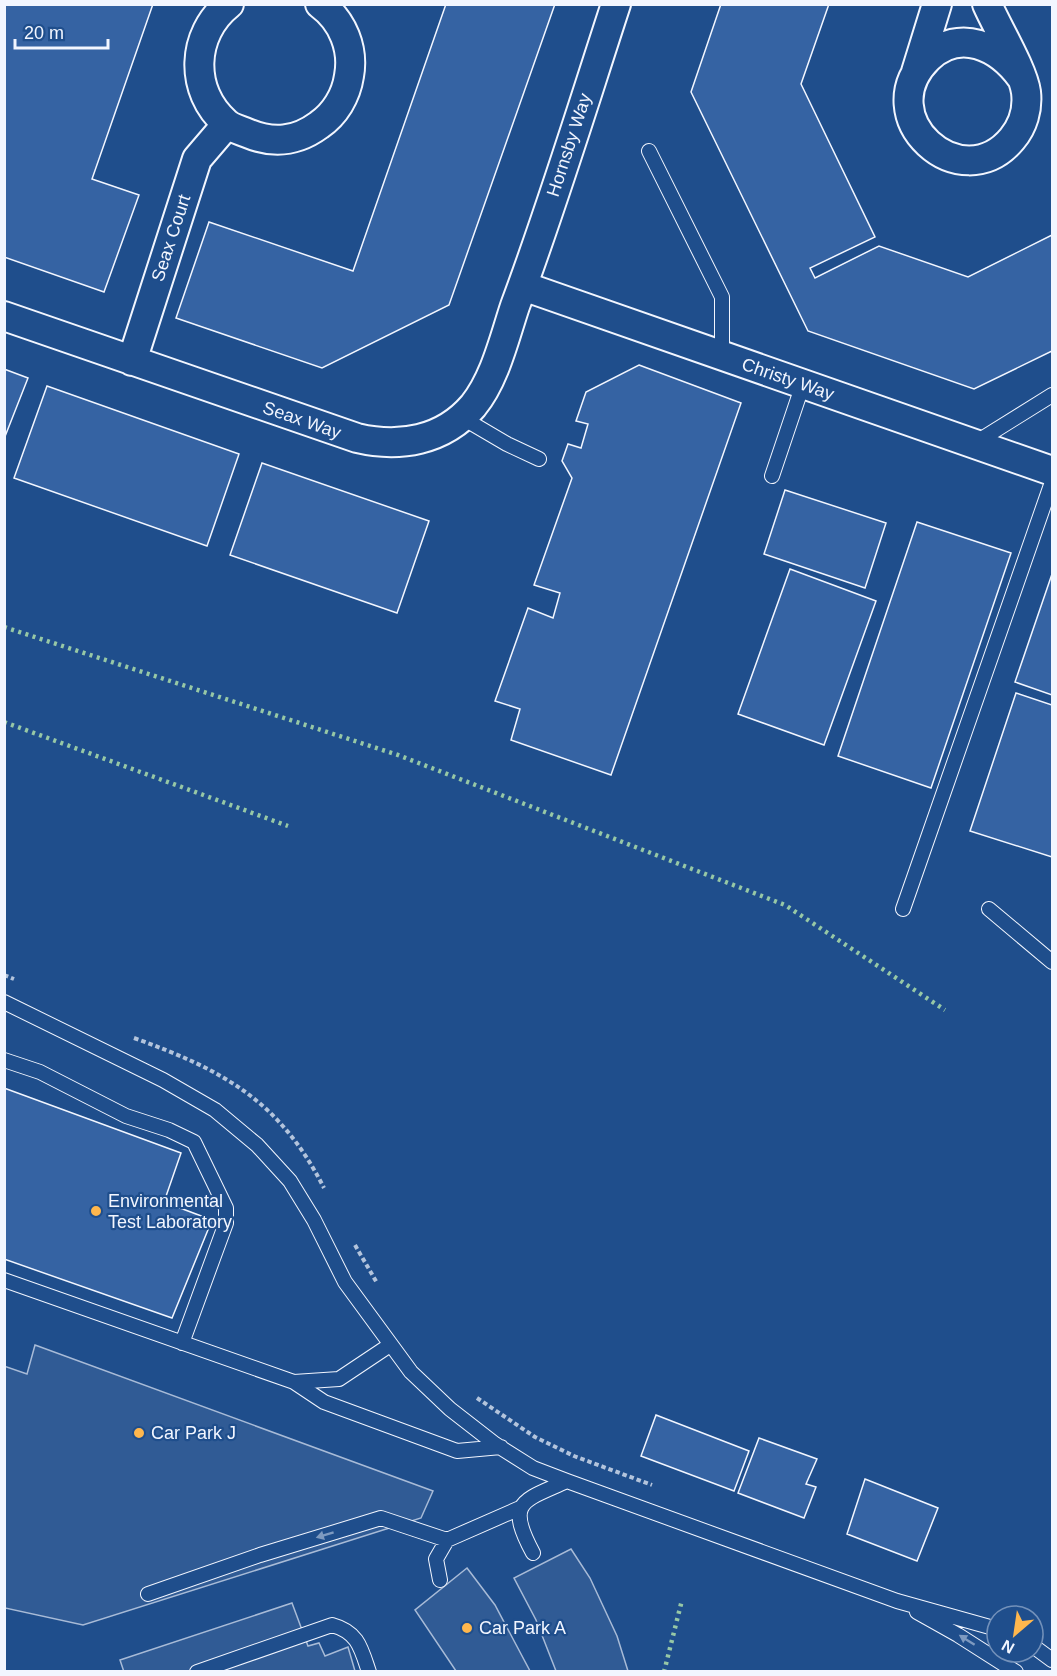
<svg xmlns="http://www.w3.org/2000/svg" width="1057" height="1676" font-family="Arial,sans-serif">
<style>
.parking{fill:#305b95;stroke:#a8bbd7;stroke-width:1.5}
.building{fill:#3563a3;stroke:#f2f6ff;stroke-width:1.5}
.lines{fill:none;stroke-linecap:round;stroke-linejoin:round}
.service-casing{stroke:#f2f6ff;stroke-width:16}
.minor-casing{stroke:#f2f6ff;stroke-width:32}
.path{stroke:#b3c4dc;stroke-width:4;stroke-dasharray:4.5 3;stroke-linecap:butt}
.service{stroke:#1f4e8c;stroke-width:14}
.minor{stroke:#1f4e8c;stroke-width:28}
.hedge{stroke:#97c8a6;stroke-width:4.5;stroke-dasharray:3 4.5;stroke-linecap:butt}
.oneway{fill:#7e9ac0}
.poi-dot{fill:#ffb74d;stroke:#1f4e8c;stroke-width:2}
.labels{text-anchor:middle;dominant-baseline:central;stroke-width:4.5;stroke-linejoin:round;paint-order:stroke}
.street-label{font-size:18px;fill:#f2f6ff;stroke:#1f4e8c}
.poi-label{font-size:18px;fill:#f2f6ff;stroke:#1f4e8c;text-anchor:start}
</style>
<rect width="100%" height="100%" fill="#1f4e8c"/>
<path class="parking" d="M35 1345 433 1491 421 1518 83 1625 5 1608 4 1366 27 1374Z
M571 1549 590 1578 617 1636 628 1671H556L536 1620 514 1578Z
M467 1568 495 1605 530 1671H456L415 1610Z
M292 1603 308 1646 319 1643 325 1656 348 1647 355 1671 124 1672 120 1660Z"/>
<path class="building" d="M4 4H153L92 179 139 195 104 292 4 257Z
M446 4H555L449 305 322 368 176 318 209 222 353 271Z
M721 4H829L801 84 875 237 810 268 815 278 879 246 968 277 1052 235V351L974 389 808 331 691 92Z
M639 365 741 403 611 775 511 740 520 709 495 701 528 608 553 618 560 593 534 585 572 478 562 461 568 444 581 448 588 424 576 421 586 392Z
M4 369 28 378 4 439Z
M47 386 239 454 207 546 14 478Z
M262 463 429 521 397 613 230 555Z
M785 490 886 523 865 588 764 554Z
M917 522 1011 553 931 788 838 756Z
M790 569 876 601 824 745 738 714Z
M1052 574V695L1015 682Z
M1016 693 1052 705V857L970 831Z
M4 1088 181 1153 164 1202 212 1220 172 1318 4 1259Z
M656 1415 749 1451 734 1491 641 1456Z
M759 1438 817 1459 806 1484 816 1487 804 1518 738 1493Z
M865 1479 938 1508 917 1561 847 1534Z"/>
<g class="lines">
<defs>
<path id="service" d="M649 151 722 297V356
M461 417 507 444 539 459
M975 443 1052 395
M772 476 803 384
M903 909 1052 482
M989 909 1052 962
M4 1002 163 1080 215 1110 257 1145 290 1181 314 1220 345 1282 411 1372 450 1409 495 1444 533 1468 567 1481 897 1601 997 1629
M4 1060 40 1072 126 1116 169 1130 194 1142 226 1208V1223L182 1343
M4 1280 294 1382 339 1379 390 1345
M294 1382 324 1402 457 1451 501 1447
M533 1553C505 1501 523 1501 567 1481
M440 1580 436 1559 447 1540 520 1508
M148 1594 260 1555 381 1518 447 1540
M917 1612 958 1635 1016 1672
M1033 1646 1052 1660
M197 1672 332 1625C358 1632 361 1648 369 1672"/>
<path id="minor" d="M229 4C191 34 189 91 226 123 231 128 240 130 247 133 273 144 296 142 319 125 335 114 346 96 349 76 354 49 343 21 320 4
M987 4C997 27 1023 70 1026 92 1028 109 1023 126 1012 139 961 200 868 117 928 58 960 27 999 47 1021 77
M916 72 937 4
M523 286 1052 471
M4 316 357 438C399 448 443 441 473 406 495 379 504 339 515 306 552 207 583 105 616 4
M132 361 197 159 227 124"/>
</defs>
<use href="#service" class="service-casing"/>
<use href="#minor" class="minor-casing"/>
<path class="path" d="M4 975 14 979
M134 1038C223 1070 280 1101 324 1188
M355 1245 377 1283
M477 1398 535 1437 574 1456 652 1485"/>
<use href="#service" class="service"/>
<use href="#minor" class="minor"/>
<path class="hedge" d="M4 627 398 755 785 905 945 1010
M4 722 288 826
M664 1672 682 1600"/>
</g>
<defs><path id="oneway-solid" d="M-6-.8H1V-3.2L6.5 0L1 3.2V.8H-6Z" transform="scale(1.5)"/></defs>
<g class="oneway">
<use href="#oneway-solid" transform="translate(325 1535) rotate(163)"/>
<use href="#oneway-solid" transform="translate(967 1640) rotate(-148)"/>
</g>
<g class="poi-dot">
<circle cx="96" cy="1211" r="6"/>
<circle cx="139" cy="1433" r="6"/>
<circle cx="467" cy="1628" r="6"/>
</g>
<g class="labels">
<g class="street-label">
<text transform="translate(569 145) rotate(-72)">Hornsby Way</text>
<text transform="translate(171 238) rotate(-72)">Seax Court</text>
<text transform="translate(788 379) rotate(19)">Christy Way</text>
<text transform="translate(302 420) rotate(19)">Seax Way</text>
</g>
<g class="poi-label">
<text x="108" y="1201">Environmental<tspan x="108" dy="21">Test Laboratory</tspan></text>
<text x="151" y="1433">Car Park J</text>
<text x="479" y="1628">Car Park A</text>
</g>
</g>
<rect width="1057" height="1676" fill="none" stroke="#f2f6ff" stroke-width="12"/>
<g transform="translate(1015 1634) rotate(209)"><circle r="28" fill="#1f4e8c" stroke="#7391ba" stroke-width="1.5"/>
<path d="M0-4.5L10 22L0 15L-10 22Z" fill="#ffb74d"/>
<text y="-9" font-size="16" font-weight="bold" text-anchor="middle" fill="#f2f6ff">N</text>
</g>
<path d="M15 39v9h93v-9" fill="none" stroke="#f2f6ff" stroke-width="3"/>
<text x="24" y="39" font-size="18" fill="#f2f6ff" stroke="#1f4e8c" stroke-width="4.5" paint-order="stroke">20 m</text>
</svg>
